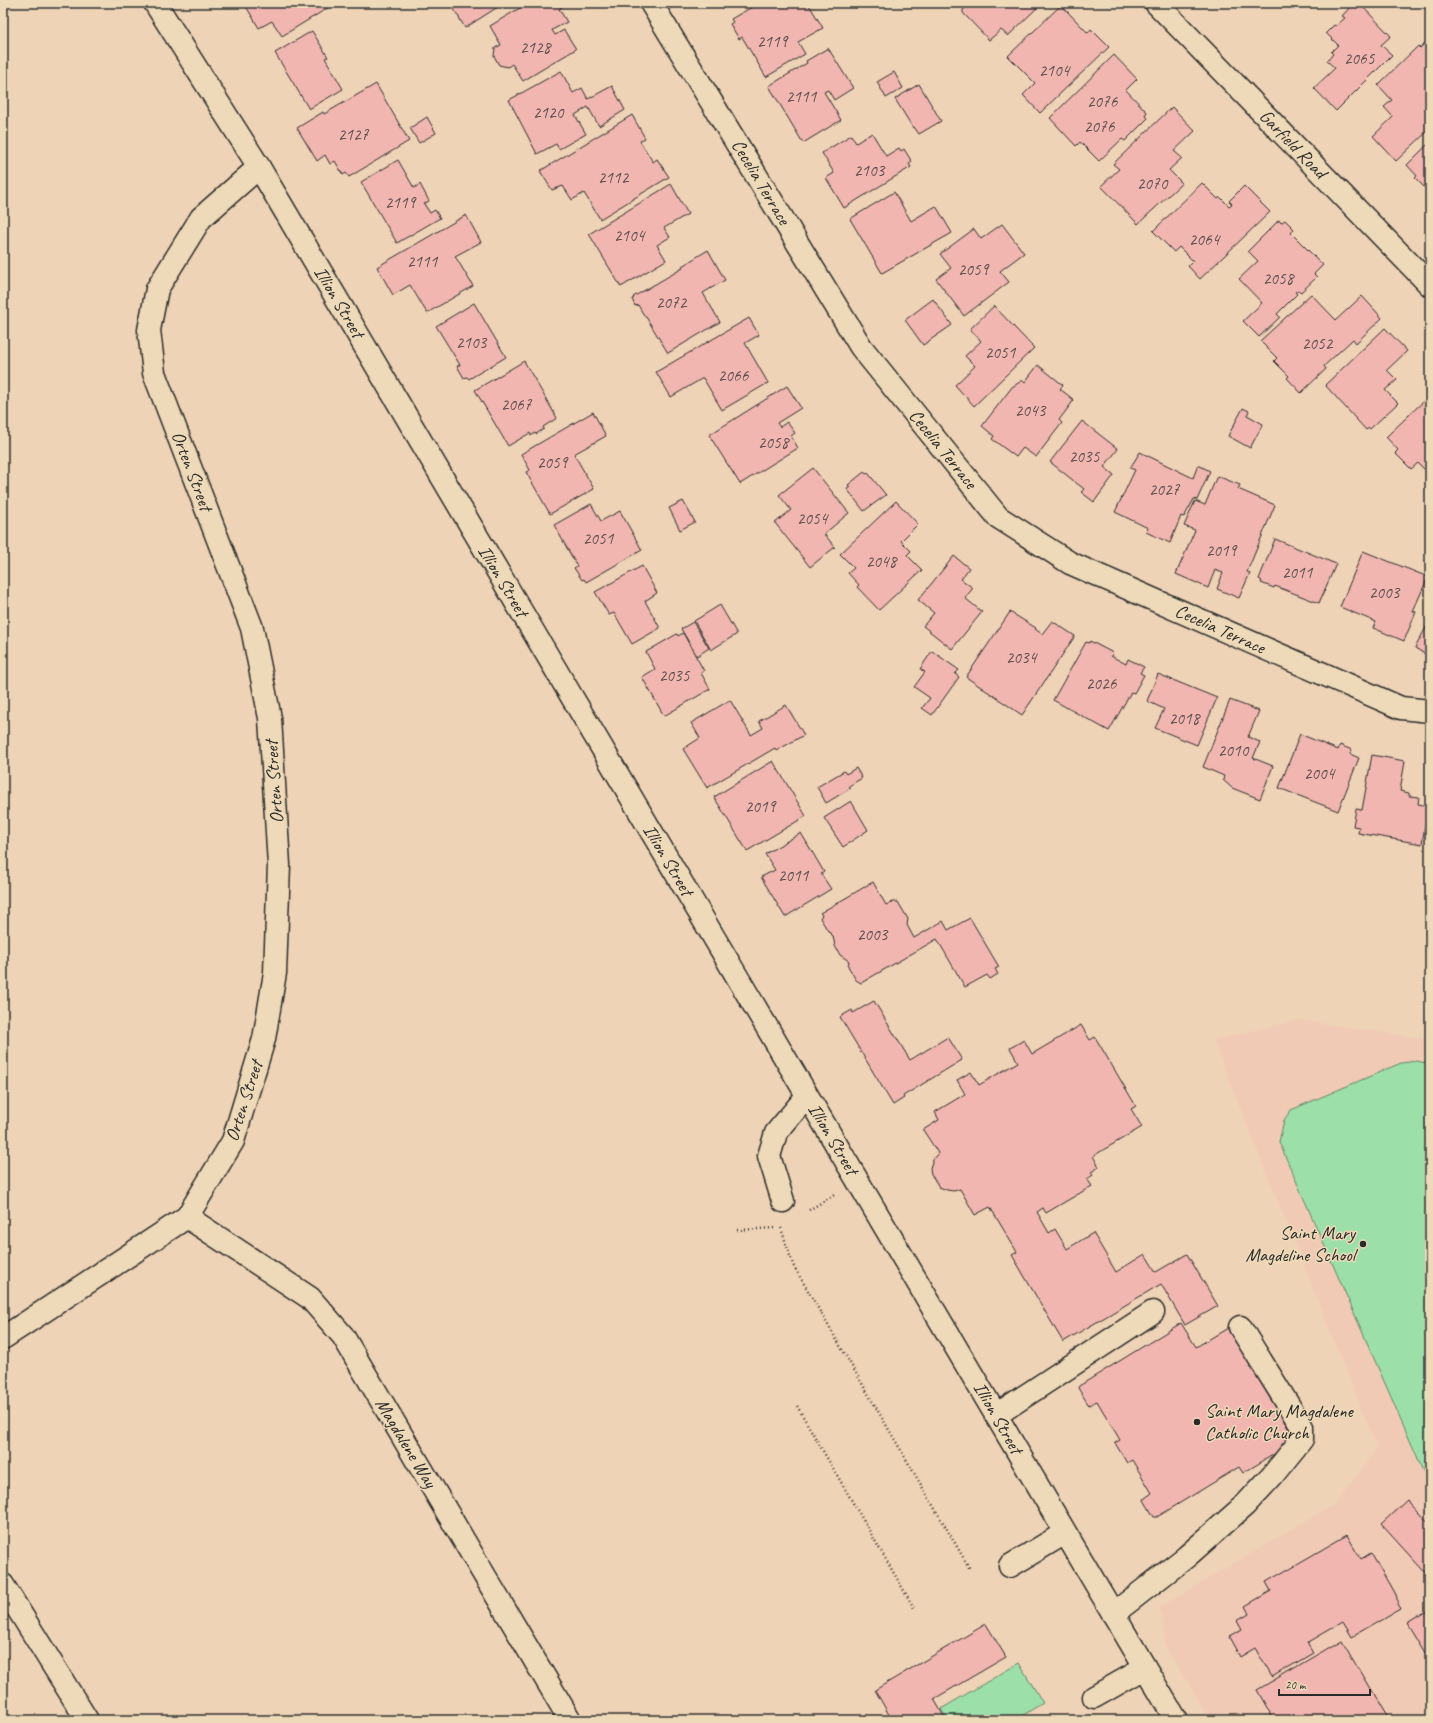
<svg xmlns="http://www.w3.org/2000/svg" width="1433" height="1723" font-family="Caveat,sans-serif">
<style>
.built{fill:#f0cab5}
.green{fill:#9cdfa9;stroke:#64856a}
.building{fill:#f2b6b1;stroke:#2b2b2b}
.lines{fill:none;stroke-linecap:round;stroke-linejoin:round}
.minor-casing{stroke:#2b2b2b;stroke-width:25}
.path{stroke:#2b2b2b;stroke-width:2.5;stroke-dasharray:1 3;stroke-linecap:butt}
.minor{stroke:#eedab8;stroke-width:22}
.poi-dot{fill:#2b2b2b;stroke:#eedab8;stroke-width:1.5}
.labels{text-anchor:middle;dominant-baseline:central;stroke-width:3;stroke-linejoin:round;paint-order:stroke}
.number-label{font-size:17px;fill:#5d4e4c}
.street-label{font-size:19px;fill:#2b2b2b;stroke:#eedab8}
.poi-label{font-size:19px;fill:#2b2b2b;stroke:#eedab8;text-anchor:end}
</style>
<rect width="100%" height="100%" fill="#efd3b7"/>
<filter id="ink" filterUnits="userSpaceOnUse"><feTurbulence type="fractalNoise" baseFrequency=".025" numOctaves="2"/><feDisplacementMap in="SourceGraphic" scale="8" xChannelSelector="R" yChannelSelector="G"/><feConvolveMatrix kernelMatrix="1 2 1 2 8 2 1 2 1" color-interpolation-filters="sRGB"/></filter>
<g filter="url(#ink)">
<path class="built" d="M1298 1020 1430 1040V1720H1211L1166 1649 1160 1607 1336 1503 1377 1448 1213 1040Z"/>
<path class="green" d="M1417 1061 1430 1064V1486L1279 1142 1284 1120 1291 1110 1401 1063Z
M1019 1663 1043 1703 1015 1720H948L941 1709Z"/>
<path class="building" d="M244 3H336L282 36 272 21 259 28Z
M449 3H504L465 28 451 4Z
M528 3H559L562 7 559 9 567 22 552 30 555 35 564 30 576 49 523 81 512 64 508 67 499 65 494 56 495 48 501 45 490 26Z
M759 3H808L823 28 798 42 805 54 766 77 742 37 739 39 730 24 733 22 731 19Z
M968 3H1042L1008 36 1001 30 989 40 963 13V10L969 4Z
M1354 3H1359L1391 36 1381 45 1392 55 1336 111 1314 88 1335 68 1327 61 1333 54 1331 52 1338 45 1326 33 1334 25 1336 26 1345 18 1342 16Z
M1061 5 1088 33 1091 29 1109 47 1040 113 1023 95 1035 83 1008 56Z
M312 31 328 57 325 58 343 89 309 109 275 53Z
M1430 39V129L1396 161 1373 136 1393 117 1384 107 1392 100 1378 85 1418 46 1420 48Z
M828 48 853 88 834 100 828 90 824 92 841 120 803 143 769 86 807 63 806 61Z
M1114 55 1137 79 1126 90 1147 112 1145 115 1148 118 1125 141 1122 139 1099 161 1080 142 1076 146 1050 118Z
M561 71 573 93 582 88 588 99 612 86 625 110 599 126 588 107 575 115 586 134 559 149 556 144 537 154 509 100Z
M894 72 903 88 886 98 877 82Z
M376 84 409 141 349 177 346 173 343 175 335 161 330 164 325 155 317 161 297 128 323 112 324 114Z
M919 84 941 121 919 134 914 127 913 128 895 99Z
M1172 107 1195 131 1174 151 1182 158 1169 170 1182 183 1138 224 1101 186 1119 169 1113 164Z
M632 115 645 138 640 141 653 162 657 159 669 177 600 219 584 193 572 200 563 186 552 190 540 171Z
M427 117 436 133 419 143 410 128Z
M872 133 886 156 899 148 901 151 904 149 912 162 909 164 911 167 844 208 826 178 834 173 822 153 851 135 856 143Z
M1430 142V193L1415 178 1417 176 1407 165Z
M398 160 414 188 420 184 429 201 424 204 430 213 435 210 440 218 397 243 361 182Z
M1202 183 1218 199 1220 197 1229 206 1232 204 1229 201 1244 186 1270 212 1200 279 1188 266 1193 261 1179 247 1174 252 1153 231Z
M671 184 688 214 664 228 670 237 657 245 666 260 621 287 589 234Z
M894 192 911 221 936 206 952 233 882 273 850 219Z
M466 215 481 242 455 256 473 286 427 313 410 285 393 295 377 267Z
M1279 220 1281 223 1285 220 1294 229 1291 233 1323 265 1314 274 1317 277 1301 292 1298 290 1295 292 1297 294 1277 314 1280 317 1259 337 1243 321 1262 303 1239 279 1258 261 1248 251Z
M1002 224 1024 253 1000 271 1009 282 964 316 936 279 951 268 940 254 974 229 981 239Z
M708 250 725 280 703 293 720 322 668 353 646 317H645L638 305 635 306 632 299 634 298 633 297 683 268 682 266Z
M1311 294 1336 320 1362 296 1382 318 1356 343 1353 339 1324 366 1326 369 1301 393 1287 378 1289 376 1274 361 1277 358 1260 341Z
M933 299 952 325 923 345 905 320Z
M474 303 506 357 469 379 467 377 464 378 457 366 460 365 436 326Z
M994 306 1034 348 974 406 955 385 975 366 965 356 981 341 970 329Z
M749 318 759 335 745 343 768 383 722 410 703 378 671 397 656 372Z
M1385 328 1407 351 1387 370 1397 380 1385 390 1398 403 1370 429 1369 428 1366 430 1325 385Z
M524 361 557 418 543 427 544 429 536 434 535 433 531 436 530 433 508 446 475 390Z
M1038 365 1063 385 1060 389 1074 400 1059 420 1062 423 1036 457 1023 448 1016 457 992 439 994 436 982 426 1012 387 1023 380 1025 382Z
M787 386 801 408 777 423 780 427 787 422 795 433 791 436 798 448 740 484 709 435Z
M1430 391V472L1429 474 1418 463 1411 469 1395 453 1398 450 1386 437 1427 398 1425 396Z
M1243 408 1249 411 1247 415 1263 424 1250 448 1228 436Z
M593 412 606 436 574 454 594 489 550 514 526 472 530 470 521 454Z
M1082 421 1118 449 1104 467 1114 475 1094 502 1081 492 1084 489 1050 462Z
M1140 452 1193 478 1198 465 1210 471 1197 500 1194 499 1184 517 1181 516 1170 543 1146 532 1148 528 1115 512 1135 470 1130 468Z
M813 468 849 513 824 534 835 547 810 567 775 523 791 510 779 495Z
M864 472 866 474 868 473 886 495 864 511 847 489 850 487 848 485Z
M1217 476 1240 485 1238 489 1275 505 1247 572 1250 573 1239 598 1217 589 1223 573 1215 570 1208 588 1176 574 1195 530 1184 526 1195 501 1205 505Z
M683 501 695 522 680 530 669 508Z
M896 501 918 524 901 541 911 551 907 555 922 570 879 610 857 587 859 585 848 573 854 568 840 554Z
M591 504 601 521 620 511 642 550 586 582 584 579 582 580 574 568 577 566 554 525Z
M1275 539 1336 564 1319 603 1275 586 1274 588 1261 583 1262 581 1259 579Z
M1363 551 1428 577 1413 611 1416 612 1404 641 1373 628 1376 622 1340 607Z
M954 556 969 568 961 579 973 588 965 598 982 612 952 649 923 626 934 613 918 600Z
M642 566 657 593 645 601 660 628 632 644 614 613 609 615 595 592Z
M720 605 737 634 711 650 694 621Z
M1010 612 1036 628 1035 629 1042 634 1052 621 1075 636 1022 715 966 677Z
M1430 620V657L1415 648Z
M693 622 709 648 697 656 681 629Z
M683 633 704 671 701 673 710 689 664 716 642 677 655 669 646 652 677 634 678 636Z
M1090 641 1113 653 1111 656 1126 664 1128 659 1144 667 1140 673 1144 675 1134 693 1131 692 1109 731 1053 700 1086 642 1089 643Z
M932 651 959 670 955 674 959 677 932 715 922 708 930 698 914 687 925 672 920 669Z
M1158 674 1217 698 1197 745 1155 728 1164 709 1147 701Z
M730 700 751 735 763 728 759 721 786 705 804 735 776 751 775 748 707 788 683 749 700 738 691 723Z
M1230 700 1259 711 1248 737 1260 742 1253 758 1273 766 1260 799 1232 788 1223 780 1224 776 1203 767Z
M1300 734 1338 750 1340 745 1352 750 1350 754 1359 758 1338 811 1279 788Z
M1372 755 1405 761 1400 791 1409 793V796L1419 797 1418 804 1428 806 1422 844 1358 833 1359 827 1353 826 1356 809 1362 810Z
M773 761 806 816 747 851 714 797Z
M856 768 862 778 849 786 851 788 826 803 817 787 844 771 846 774Z
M851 801 868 830 843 847 824 818Z
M801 833 824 872 821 874 831 889 785 917 761 877 775 870 765 854Z
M873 882 886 905 892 902H898L908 919 907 925 914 938 943 921 948 930 970 918 999 967 995 969 998 974 990 979 987 975 965 987 937 939 861 983 856 980 848 966 849 961 840 955 835 946 833 936 828 931 820 918 822 915 820 913Z
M874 1001 910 1060 948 1037 962 1060 903 1096 904 1098 893 1105 840 1017 852 1010 853 1013Z
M1081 1025 1090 1040 1095 1037 1136 1106 1131 1109 1142 1127 1093 1156 1099 1167 1091 1172 1093 1175 1087 1179 1092 1186 1046 1213 1043 1208 1037 1212 1049 1233 1055 1229 1067 1249 1093 1233 1116 1272 1145 1254 1156 1272 1187 1254 1218 1306 1185 1325 1161 1284 1063 1342 1012 1255 1017 1252 990 1207 975 1215 960 1189 954 1191 947 1190 939 1187 931 1174 930 1168 933 1159 938 1153 923 1130 939 1120 935 1112 965 1094 957 1080 971 1072 979 1085 1018 1062 1010 1048 1024 1040 1032 1054Z
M1181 1323 1196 1347 1228 1328 1296 1441 1243 1473 1239 1467 1157 1517H1154L1144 1500 1145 1498 1152 1493 1132 1460 1127 1463 1115 1443 1120 1440 1097 1401 1089 1405 1088 1404 1078 1388 1079 1386Z
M1407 1500 1430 1525V1578L1381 1524Z
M1347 1535 1361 1559 1371 1553 1402 1608 1352 1637 1343 1622 1307 1643 1313 1653 1272 1677 1255 1648 1240 1657 1229 1637 1242 1630 1237 1621 1249 1614 1245 1606 1271 1591 1266 1582Z
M1430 1610V1662L1407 1624Z
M986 1624 1006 1657 934 1699 946 1720H892L875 1690Z
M1342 1640 1389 1720H1274L1257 1690Z"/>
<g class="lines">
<defs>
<path id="minor" d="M155 3 259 167 1176 1720
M651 3 861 347 998 517 1070 563 1401 708 1430 711
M1156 3 1430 285
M783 1201 769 1156 776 1133 807 1096
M187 1217 310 1298 343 1336 570 1720
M3 1338 187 1217 233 1141 264 1039 275 973 279 865 270 718 252 628 154 373 149 330 157 289 201 218 259 167
M996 1415 1153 1312
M1010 1566 1065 1533
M3 1585 87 1720
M1113 1614 1186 1557 1245 1505 1272 1476 1302 1439V1427L1240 1327
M1094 1697 1145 1668"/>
</defs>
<use href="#minor" class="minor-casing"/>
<path class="path" d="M809 1210 834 1195
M781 1228 793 1265 970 1569
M737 1230 776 1228
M797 1406 914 1608"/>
<use href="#minor" class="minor"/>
</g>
</g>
<g class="poi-dot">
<circle cx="1363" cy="1244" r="4"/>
<circle cx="1197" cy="1422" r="4"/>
</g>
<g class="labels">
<g class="number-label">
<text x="772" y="41">2119</text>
<text x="535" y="47">2128</text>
<text x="1359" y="58">2065</text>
<text x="1054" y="70">2104</text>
<text x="801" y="96">2111</text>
<text x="1102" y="101">2076</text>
<text x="548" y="112">2120</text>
<text x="1099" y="126">2076</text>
<text x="353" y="134">2127</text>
<text x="869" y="170">2103</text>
<text x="613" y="177">2112</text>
<text x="1152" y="183">2070</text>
<text x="400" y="202">2119</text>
<text x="629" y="235">2104</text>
<text x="1204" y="239">2064</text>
<text x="422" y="261">2111</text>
<text x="973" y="269">2059</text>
<text x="1278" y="278">2058</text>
<text x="671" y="302">2072</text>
<text x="471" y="342">2103</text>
<text x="1317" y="343">2052</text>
<text x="1000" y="352">2051</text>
<text x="733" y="375">2066</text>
<text x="516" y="404">2067</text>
<text x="1030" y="410">2043</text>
<text x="773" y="442">2058</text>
<text x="1084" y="456">2035</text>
<text x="552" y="462">2059</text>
<text x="1164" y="489">2027</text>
<text x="812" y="518">2054</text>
<text x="598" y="538">2051</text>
<text x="1221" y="550">2019</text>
<text x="881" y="561">2048</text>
<text x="1297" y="572">2011</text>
<text x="1384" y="592">2003</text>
<text x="1021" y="657">2034</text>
<text x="674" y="675">2035</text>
<text x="1101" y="683">2026</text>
<text x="1184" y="718">2018</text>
<text x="1233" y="750">2010</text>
<text x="1319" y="773">2004</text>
<text x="760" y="806">2019</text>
<text x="793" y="875">2011</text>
<text x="872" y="934">2003</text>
</g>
<g class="street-label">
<text transform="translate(1293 144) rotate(46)">Garfield Road</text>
<text transform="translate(761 182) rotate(59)">Cecelia Terrace</text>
<text transform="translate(339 302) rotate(59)">Illion Street</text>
<text transform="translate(943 449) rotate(51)">Cecelia Terrace</text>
<text transform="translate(192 471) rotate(69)">Orten Street</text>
<text transform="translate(503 581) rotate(59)">Illion Street</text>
<text transform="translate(1220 629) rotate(24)">Cecelia Terrace</text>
<text transform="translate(274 782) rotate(-94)">Orten Street</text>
<text transform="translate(668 860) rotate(59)">Illion Street</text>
<text transform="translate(244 1101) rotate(-72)">Orten Street</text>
<text transform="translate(833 1139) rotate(59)">Illion Street</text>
<text transform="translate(998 1418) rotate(60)">Illion Street</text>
<text transform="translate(406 1443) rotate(59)">Magdalene Way</text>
</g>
<g class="poi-label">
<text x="1355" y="1233">Saint Mary<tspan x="1355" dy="22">Magdeline School</tspan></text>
<text x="1205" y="1411" text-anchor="start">Saint Mary Magdalene<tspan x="1205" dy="22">Catholic Church</tspan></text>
</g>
</g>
<rect width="1433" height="1723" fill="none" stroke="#eedab8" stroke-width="16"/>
<rect x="8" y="8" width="1417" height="1707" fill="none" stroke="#2b2b2b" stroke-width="1.5" filter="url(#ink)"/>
<path d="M1279 1689v6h91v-6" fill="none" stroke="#2b2b2b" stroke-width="2"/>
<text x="1285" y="1689" font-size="12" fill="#2b2b2b" stroke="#eedab8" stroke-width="3" paint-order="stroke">20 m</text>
</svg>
